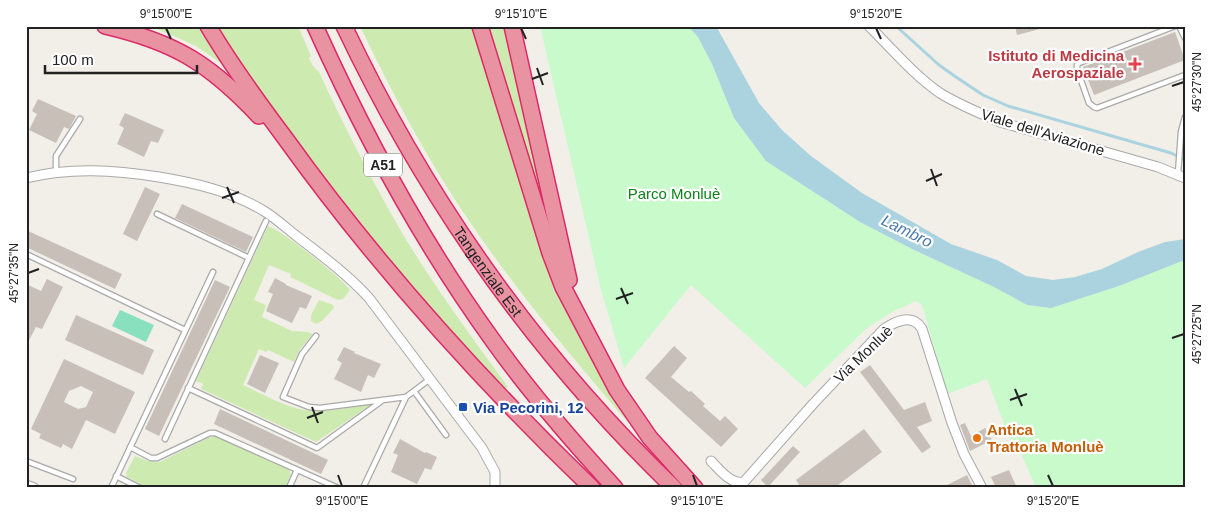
<svg xmlns="http://www.w3.org/2000/svg" width="1211" height="514" font-family="Arial,sans-serif">
<style>
.grass{fill:#cdebb0}
.park{fill:#c8facc}
.pitch{fill:#88e0be}
.water{fill:#aad3df}
.lines{fill:none;stroke-linecap:round;stroke-linejoin:round}
.stream{stroke:#aad3df;stroke-width:3}
.building{fill:#c7bfb8;fill-rule:evenodd}
.lane-casing{stroke:#a9a9a9;stroke-width:7}
.street-casing{stroke:#a9a9a9;stroke-width:11}
.highway-casing{stroke:#dc2a67;stroke-width:18}
.lane{stroke:#fff;stroke-width:4.5}
.street{stroke:#fff;stroke-width:9}
.highway{stroke:#e892a2;stroke-width:15}
.ticks{fill:none;stroke:#222;stroke-width:2}
.health-dot{fill:#e0444e;stroke:#fff;stroke-width:2}
.transit-dot{fill:#1a4fb4;stroke:#fff;stroke-width:2}
.food-dot{fill:#e8710a;stroke:#fff;stroke-width:2}
.labels{text-anchor:middle;dominant-baseline:central;stroke-width:4.5;stroke-linejoin:round;paint-order:stroke}
.shield{fill:#fff;stroke:#646464;stroke-width:1}
.shield-label{font-size:14px;font-weight:bold;fill:#222}
.health-label{font-size:15px;font-weight:bold;fill:#be3a42;stroke:#fff;text-anchor:end}
.street-label{font-size:15px;fill:#222;stroke:#fff}
.park-label{font-size:15px;fill:#0c8416;stroke:#fff}
.transit-label{font-size:15px;font-weight:bold;fill:#164399;stroke:#fff;text-anchor:start}
.food-label{font-size:15px;font-weight:bold;fill:#c56008;stroke:#fff;text-anchor:start}
.water-label{font-size:16px;font-style:italic;fill:#4a7aab;stroke:#fff}
.neatline{fill:none;stroke:#222;stroke-width:2}
.ticks-label{font-size:12px;text-anchor:middle;fill:#222}
</style>
<rect width="100%" height="100%" fill="#f2efe9"/>
<path class="grass" d="M148 26H201L225 66 196 46 167 33Z
M215 26H298L311 56 309 58 313 66 319 72C344 126 371 179 401 231 433 285 471 336 508 387L504 390 426 303 385 254 253 84Z
M360 26H476L549 261 630 420 627 421C573 359 521 296 474 228 430 165 393 95 360 26Z
M486 26H508L549 223 540 197Z
M268 226C280 229 343 279 350 290L343 299 338 300 290 277 291 274 269 265 254 300 266 305 262 317 292 331 308 332 313 334 300 349 294 362 268 350 266 352 259 349 243 385C265 395 289 410 313 411 331 412 354 406 372 404L316 442 201 389 203 384 196 381Z
M319 300 333 305 334 308 322 321 316 324 311 321V315Z
M216 436 289 469 291 475 285 488H148L127 477 126 473 135 456 148 461 160 462 208 438Z"/>
<path class="park" d="M540 26H688L698 37 712 64 734 118 810 190 860 222 912 249 994 287 1027 305 1051 308 1119 286 1182 261 1185 262V488H1036L1020 451 1015 452 987 379 947 394 923 308 922 305 916 301 892 312 867 328 805 388 691 285 624 368 601 290Z"/>
<path class="pitch" d="M120 310 154 325 146 342 112 326Z"/>
<path class="water" d="M688 26H716L759 103 782 130 811 156 862 193 951 244 997 260 1026 276 1053 280 1075 277 1102 269 1138 252 1165 242 1185 239V262L1182 261 1119 286 1051 308 1027 305 994 287 912 249 860 222 766 161 734 118 712 64 698 37Z"/>
<g class="lines">
<path class="stream" d="M896 26 939 65 956 77 983 95 1008 106 1171 153 1185 160"/>
</g>
<path class="building" d="M1015 26H1040V29L1017 35Z
M1175 32 1185 60 1094 95 1083 67Z
M38 99 76 116 69 129 64 127 56 143 29 130 37 114 32 111Z
M125 113 164 130 158 143 151 141 144 157 117 144 124 128 119 125Z
M145 187 160 194 137 241 123 234Z
M182 204 253 237 246 252 175 218Z
M26 230 122 274 115 289 26 247Z
M275 278 286 284V285L312 296 306 309 300 307 292 323 266 311 273 294 268 292Z
M47 279 63 287 42 329 36 327 26 346V284L41 291Z
M215 280 230 287 159 436 145 429Z
M76 315 154 350 143 375 65 340Z
M674 346 687 358 671 377 689 392 691 391 705 404 703 406 720 421 725 416 738 429 721 447 645 378Z
M344 347 355 352 354 353 381 364 374 378 368 375 361 392 334 379 342 363 337 360Z
M260 355 279 363 265 393 247 384Z
M64 359 135 392 115 434 86 420 72 449 63 444 61 448 39 438 41 434 31 429ZM81 386 93 392 86 407 78 409 64 402 69 391Z
M870 365 904 410 925 402 932 421 917 427 931 447 922 453 860 372Z
M220 409 328 460 321 474 214 424Z
M965 423 971 436 985 428 992 440 970 451 960 425Z
M864 429 882 452 834 488H801L796 480Z
M400 439 425 453 426 452 437 457 431 470 425 468 417 484 391 472 398 455 393 453Z
M793 446 800 452 768 487 761 480Z
M1009 470 1017 488H996L991 477Z
M967 475 972 485 967 488H941Z"/>
<g class="lines">
<defs>
<path id="lane" d="M1175 26 1079 63 1077 65V69L1089 103 1094 107 1097 108 1185 75
M1179 26 1185 38
M56 173V156L80 119
M1178 174 1181 132 1185 117
M157 214 249 258
M26 254 185 330
M316 336 302 354 283 397 309 407 320 408 406 397 430 379
M188 388 317 448 383 400
M414 391 446 435
M165 439 266 221
M130 447 151 458H157L210 433H215L338 488
M26 461 73 479
M116 476 140 488
M111 488 213 272
M289 488 297 470
M363 488 406 397"/>
<path id="street" d="M869 26C892 49 914 75 940 93 959 105 980 113 1000 122L1158 167 1185 178
M26 178C71 167 114 170 159 177 195 183 231 191 264 211 274 217 284 226 294 234 320 254 347 274 369 298L482 448 495 472V488
M711 461C719 469 731 485 744 482L813 404 884 329C896 321 913 313 922 329L952 423 964 454 982 488
M26 485 34 488"/>
<g id="highway">
<path d="M105 26C175 42 210 64 259 116"/>
<path d="M208 26C231 65 258 102 285 138 377 266 479 379 592 488"/>
<path d="M315 26C365 137 423 244 494 342 531 394 572 441 615 488"/>
<path id="s1" d="M344 26C426 199 536 355 674 488"/>
<path d="M480 26 550 253 563 287 617 390 650 438 695 488"/>
<path d="M512 26 569 280"/>
</g>
</defs>
<use href="#lane" class="lane-casing"/>
<use href="#street" class="street-casing"/>
<use href="#highway" class="highway-casing"/>
<use href="#lane" class="lane"/>
<use href="#street" class="street"/>
<use href="#highway" class="highway"/>
</g>
<path class="ticks" d="M166 28 171 39M521 28 526 39M876 28 881 39M537 68 543 85M532 79 548 73M1172 86 1184 82M931 169 937 186M926 181 942 174M227 187 234 203M222 198 239 192M28 273 39 269M621 288 628 304M616 299 633 293M1172 338 1184 334M1015 389 1022 406M1010 400 1027 394M312 407 318 423M307 418 323 412M338 475 342 486M693 475 697 486M1048 475 1053 486"/>
<path class="health-dot" d="M1132.5 56.5h5v5h5v5h-5v5h-5v-5h-5v-5h5z"/>
<rect class="transit-dot" x="458" y="402" width="10" height="10" rx="2.5"/>
<circle class="food-dot" cx="977" cy="438" r="5"/>
<g class="labels">
<rect class="shield" x="364" y="153.5" width="38" height="23" rx="4"/>
<g class="shield-label">
<text x="383" y="165">A51</text>
</g>
<g class="health-label">
<text x="1124" y="55">Istituto di Medicina<tspan x="1124" dy="17">Aerospaziale</tspan></text>
</g>
<g class="street-label">
<text transform="translate(1043 132) rotate(17)">Viale dell'Aviazione</text>
<text stroke="none"><textPath href="#s1" startOffset="285">Tangenziale Est</textPath></text>
<text transform="translate(863 354) rotate(-44)">Via Monluè</text>
</g>
<g class="park-label">
<text x="674" y="193">Parco Monluè</text>
</g>
<g class="transit-label">
<text x="473" y="407">Via Pecorini, 12</text>
</g>
<g class="food-label">
<text x="987" y="429">Antica<tspan x="987" dy="17">Trattoria Monluè</tspan></text>
</g>
<g class="water-label">
<text transform="translate(907 231) rotate(26)">Lambro</text>
</g>
</g>
<rect width="1211" height="514" fill="none" stroke="#ffffff" stroke-width="55"/>
<path d="M45 65v8h152v-8" fill="none" stroke="#222222" stroke-width="2.5"/>
<text x="52" y="65" font-size="15" fill="#222222" stroke="#ffffff" stroke-width="4" paint-order="stroke">100 m</text>
<rect x="28" y="28" width="1156" height="458" class="neatline"/>
<g class="ticks-label">
<text x="166" y="18">9°15'00"E</text>
<text x="521" y="18">9°15'10"E</text>
<text x="876" y="18">9°15'20"E</text>
<text transform="translate(1197 82) rotate(-90)" y="4">45°27'30"N</text>
<text transform="translate(14 273) rotate(-90)" y="4">45°27'35"N</text>
<text transform="translate(1197 334) rotate(-90)" y="4">45°27'25"N</text>
<text x="342" y="505">9°15'00"E</text>
<text x="697" y="505">9°15'10"E</text>
<text x="1053" y="505">9°15'20"E</text>
</g>
</svg>
